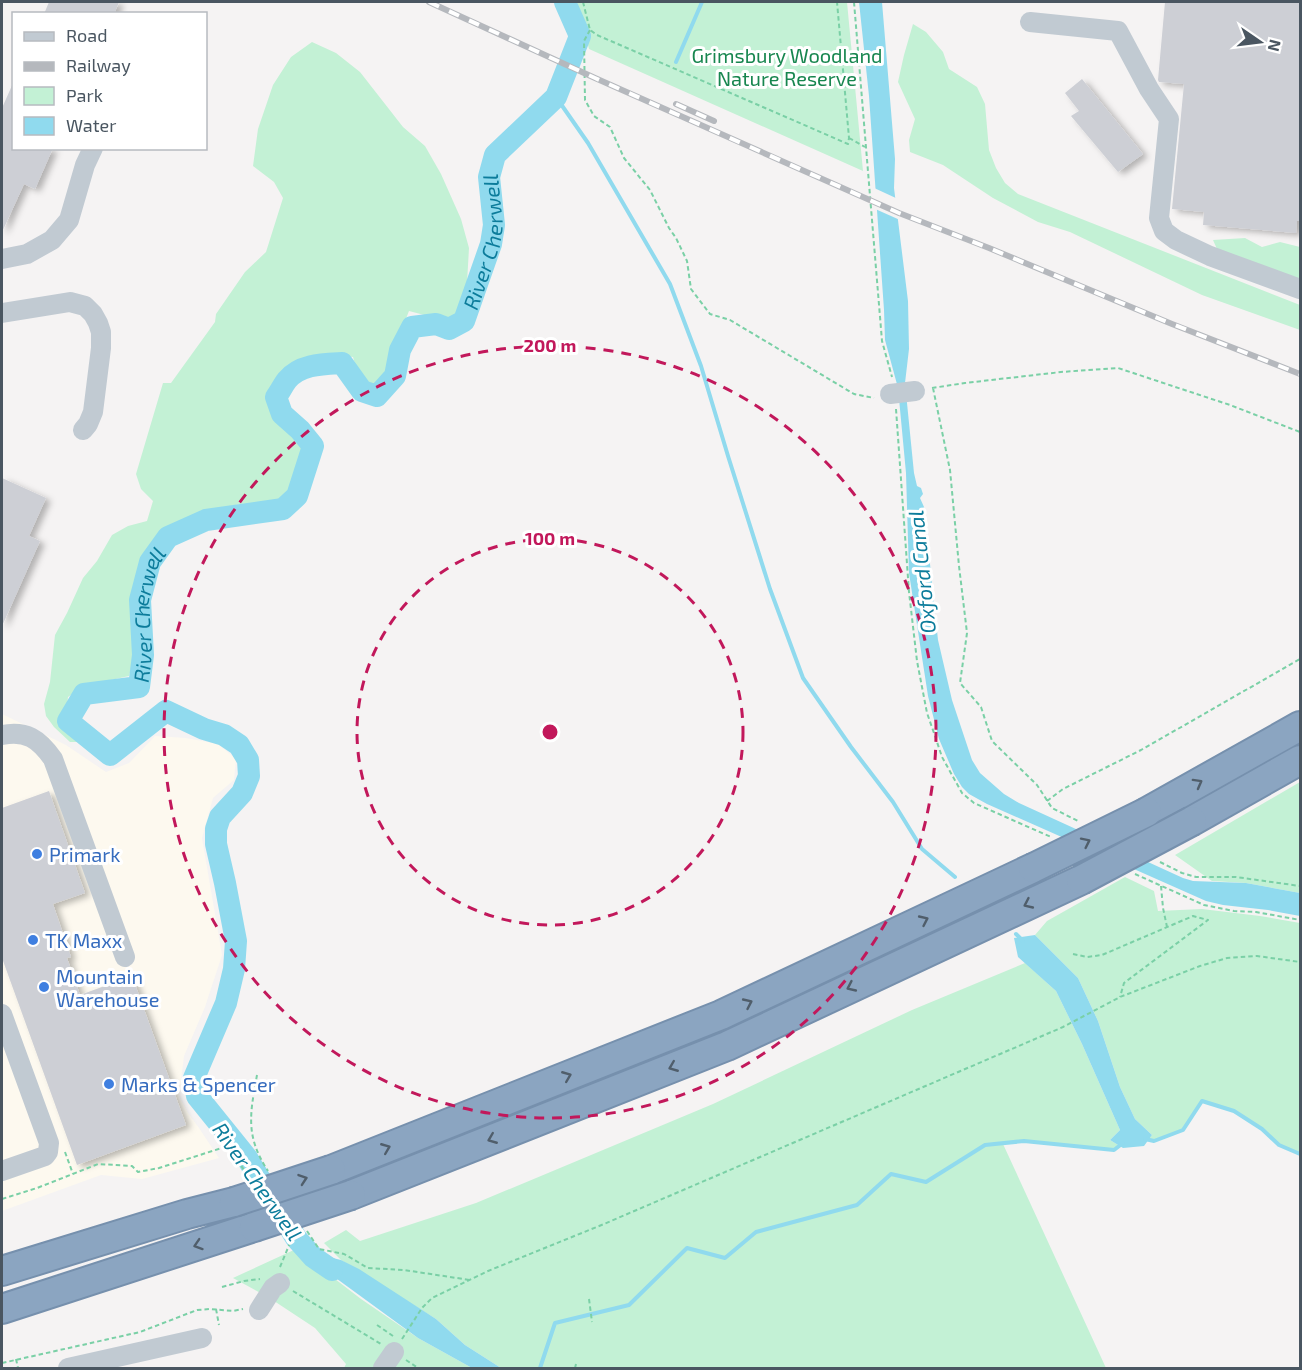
<svg xmlns="http://www.w3.org/2000/svg" width="1302" height="1370" font-family="'Exo 2',sans-serif">
<style>
.commercial{fill:#fdf9ef}
.green{fill:#c3f1d5}
.water{fill:#90daee}
.pier{fill:#f5f3f3}
.lines{fill:none;stroke-linecap:round;stroke-linejoin:round}
.stream{stroke:#90daee;stroke-width:4}
.river{stroke:#90daee;stroke-width:22}
.building{fill:#cdcfd5;filter:url(#shadow)}
.highway-casing{stroke:#7690ad;stroke-width:32}
.path{stroke:#7ad0a6;stroke-width:2;stroke-dasharray:4.5 3;stroke-linecap:butt}
.minor{stroke:#c1cad2;stroke-width:20}
.highway{stroke:#8ba5c1;stroke-width:28}
.rail-casing{stroke:#b5b8bd;stroke-width:6}
.rail{stroke:#fff;stroke-width:4;stroke-dasharray:11;stroke-linecap:butt}
.highway-bridge-casing{stroke:#7690ad;stroke-width:32;stroke-linecap:butt}
.minor-bridge{stroke:#c1cad2;stroke-width:20}
.highway-bridge{stroke:#8ba5c1;stroke-width:28}
.oneway{stroke:#505e6b}
.ring{fill:none;stroke:#c2185b;stroke-width:3;stroke-dasharray:10 8}
.shop-dot{fill:#3f7fe0;stroke:#fff;stroke-width:2}
.labels{text-anchor:middle;dominant-baseline:central;stroke-width:6;stroke-linejoin:round;paint-order:stroke}
.park-label{font-size:20px;fill:#17864f;stroke:#fff}
.shop-label{font-size:20px;fill:#366cbe;stroke:#fff;text-anchor:start}
.water-label{font-size:21px;font-style:italic;fill:#0c7c9b;stroke:#fff}
.centre{fill:#c2185b;stroke:#fff;stroke-width:3}
.ring-label{font-size:18px;text-anchor:middle;font-weight:bold;fill:#c2185b;stroke:#fff;stroke-width:6;stroke-linejoin:round;paint-order:stroke}
</style>
<defs>
<filter id="shadow"><feDropShadow dx="5" dy="3" stdDeviation="3" flood-color="#0004"/></filter>
</defs>
<rect width="100%" height="100%" fill="#f5f3f3"/>
<path class="commercial" d="M2 714 66 745 106 772 129 763 155 736 186 738 218 744 236 759 234 780 213 798 202 838 222 955 205 1007 184 1056 179 1097 188 1113 199 1128 219 1158 142 1179 101 1175 2 1211Z"/>
<path class="green" d="M577 2H847L863 171 589 49Z
M913 24 926 32 943 52 949 69 977 87 985 104 989 150 996 168 1005 183 1018 194 1300 305V330L1202 295 1070 232 1038 222 993 198 943 165 910 152 909 140 915 119 898 82 904 55Z
M312 42 336 53 360 72 403 127 425 146 441 174 461 219 469 248 467 283 454 318 432 317 409 311 393 351 389 375 383 382 365 387 359 378 353 357C344 356 316 359 307 362 294 368 270 385 274 402 279 420 294 433 306 447L305 461 297 471 287 492 274 504H241L199 512 166 535 142 567 136 591 133 626 136 640 134 657 129 676 84 686 68 697 65 725 82 742H70L54 727 46 716 44 704 50 682 55 635 67 613 83 578 97 561 112 535 128 526 147 521 153 501 141 489 136 474 163 383H171L215 322 216 314 245 272 266 252 283 198 274 182 253 166 258 129 273 85 291 57Z
M1245 238 1262 247 1280 242 1300 247V281L1217 249 1213 240Z
M1300 782V893L1246 883 1212 881 1175 855Z
M1125 877 1154 891 1158 911 1202 909 1260 916 1300 923V1154L1279 1145 1262 1129 1234 1111 1202 1102 1183 1130 1154 1141 1148 1140 1152 1135 1135 1119 1120 1087 1098 1021 1078 978 1035 935 1047 921Z
M1025 963 1056 991 1082 1044 1120 1130 1110 1140 1120 1146 1114 1150 1024 1141 1003 1144 1106 1368H501L465 1345 436 1319 341 1260 324 1243 346 1230 360 1241 476 1203 713 1104 912 1010Z
M296 1249 361 1299 418 1338 472 1368H344L346 1364 315 1328 268 1297 233 1278Z"/>
<path class="water" d="M859 2H882L895 159 894 188 908 301 909 349 905 383 914 473 917 486 921 488 923 494 920 498 924 507 938 640 952 700 972 760 980 773 1004 794 1019 803 1183 878 1193 881 1246 883 1300 893V916L1268 910 1223 905 1206 901 987 804 969 794 962 787 954 774 939 739 928 696 909 573 906 473 898 388 885 340 884 310 869 96Z
M1035 935 1078 978 1098 1021 1120 1087 1135 1119 1152 1135 1144 1146 1123 1148 1110 1140 1120 1130 1082 1044 1056 991 1018 957 1014 938Z
M296 1249 341 1260 359 1269 436 1319 465 1345 501 1368H472L418 1338Z"/>
<path class="pier" d="M872 187 898 199 900 220 873 208Z"/>
<g class="lines">
<path class="stream" d="M676 62 702 2
M556 97 588 143 670 284 701 366 728 456 770 589 803 678 851 747 893 802 922 849 955 877
M1016 934 1023 941
M1145 1139 1154 1141 1183 1130 1202 1101 1234 1111 1262 1129 1279 1145 1300 1154
M540 1368 555 1323 629 1305 687 1248 725 1258 756 1232 857 1205 891 1174 926 1182 985 1145 1024 1141 1114 1150 1123 1143"/>
<path class="river" id="s1" d="M332 1270 313 1257 296 1238 247 1158 197 1096 194 1078 226 1003 234 969 236 941 225 883 216 844V829L220 817 242 793 249 776 248 760 239 745 224 735 204 729 166 711 110 755 68 721 84 694 139 687 143 655 140 600 150 562 168 537 206 520 283 509 297 496 313 446 300 430 282 414 276 397C280 392 283 385 287 380 300 364 323 364 342 363L362 391 377 396 395 376 400 350 412 327 436 324 449 329 464 321 491 244 494 225 489 177 495 155 556 97 580 36 565 2"/>
</g>
<path class="building" d="M49 2H119L114 14H44Z
M1165 2H1300V221H1297L1296 233 1203 225 1204 212 1172 209 1184 84 1159 82 1158 80Z
M1082 79 1143 154 1118 172 1071 116 1079 111 1065 93Z
M14 81V148H53L35 189 24 184 2 232V108Z
M2 478 46 498 29 536 40 541 2 626Z
M49 791 85 893 53 904 71 957 67 958 80 995 132 976 186 1125 77 1165 2 958V808Z"/>
<g class="lines">
<defs>
<path id="highway" d="M1147 812 1300 726
M1192 821 1300 760
M331 1170 721 1015 1033 868
M351 1195 727 1046 1081 880
M2 1271 187 1214 234 1202
M2 1309 254 1227"/>
</defs>
<use href="#highway" class="highway-casing"/>
<path class="path" d="M583 2 590 30 597 35 848 144 849 138 837 2
M854 2 882 341 892 377
M590 30 584 41 585 100 594 116 610 127 624 158 650 190 669 228 676 238 687 261 691 289 710 314 730 320 854 394 874 398
M849 138 865 147
M932 388 965 383 1061 372 1118 368 1230 405 1300 432
M933 388 950 470 959 566 967 633 960 683 981 707 992 741 1037 785 1052 808 1080 822
M896 409 909 592 917 661 927 713 935 736 942 757 962 793 974 803 1051 837
M1047 801 1063 789 1141 750 1300 659
M1160 862 1182 873 1196 877H1236L1300 886
M1135 874 1204 905 1234 911 1256 912 1300 920
M1161 886 1163 908 1167 927
M1073 954 1087 957 1102 955 1193 916 1208 920 1124 983 1120 997
M257 1075C250 1114 245 1136 268 1171
M65 1152 73 1174
M2 1199 37 1188 98 1164 132 1166 138 1172 159 1168 228 1146 248 1176
M307 1231 319 1249 344 1254 368 1268 404 1270 470 1280
M280 1267 290 1243 287 1237
M222 1287 244 1281 260 1279
M293 1291 381 1344
M589 1299 592 1322
M216 1309 219 1325
M377 1325 393 1336
M402 1339 422 1308 432 1298 488 1271 604 1224 1063 1027 1120 997 1200 966 1227 958 1257 956 1300 962
M16 1359 18 1368
M406 1360 418 1368
M2 1363 140 1332 197 1310 210 1309 233 1311 243 1309
M575 1368 576 1364"/>
<path class="minor" d="M1030 22 1118 31 1149 89 1169 119 1159 218 1164 231 1176 240 1210 256 1300 289
M2 259 27 254 52 240 69 220 85 165 93 148
M2 313 70 302 85 306 93 314 98 323 101 332V348L93 412 88 424 83 430
M2 735C26 730 39 739 53 759L125 957
M2 1014 49 1143 48 1152 45 1156 2 1171
M259 1310 273 1288 280 1283
M68 1368 202 1338
M383 1368 394 1352"/>
<use href="#highway" class="highway"/>
<defs>
<path id="rail" d="M429 2 595 78 899 213 989 248 1172 324 1300 374
M676 104 714 121"/>
</defs>
<use href="#rail" class="rail-casing"/>
<use href="#rail" class="rail"/>
<defs>
<path id="highway-bridge" d="M1033 868 1147 812
M1081 880 1192 821
M234 1202 331 1170
M254 1227 351 1195"/>
</defs>
<use href="#highway-bridge" class="highway-bridge-casing"/>
<path class="minor-bridge" d="M890 394 915 391"/>
<use href="#highway-bridge" class="highway-bridge"/>
</g>
<defs><path id="oneway-chevron" d="M-2-3.5L2.5 0L-2 3.5" fill="none" stroke-width="1.6" stroke-linecap="round" stroke-linejoin="round" transform="scale(1.5)"/></defs>
<g class="oneway">
<use href="#oneway-chevron" transform="translate(1198 783) rotate(-29)"/>
<use href="#oneway-chevron" transform="translate(1086 842) rotate(-26)"/>
<use href="#oneway-chevron" transform="translate(1028 904) rotate(155)"/>
<use href="#oneway-chevron" transform="translate(924 920) rotate(-25)"/>
<use href="#oneway-chevron" transform="translate(851 987) rotate(155)"/>
<use href="#oneway-chevron" transform="translate(748 1003) rotate(-25)"/>
<use href="#oneway-chevron" transform="translate(673 1067) rotate(158)"/>
<use href="#oneway-chevron" transform="translate(567 1076) rotate(-22)"/>
<use href="#oneway-chevron" transform="translate(492 1139) rotate(158)"/>
<use href="#oneway-chevron" transform="translate(386 1148) rotate(-22)"/>
<use href="#oneway-chevron" transform="translate(303 1179) rotate(-19)"/>
<use href="#oneway-chevron" transform="translate(198 1245) rotate(162)"/>
</g>
<g class="ring">
<circle cx="550" cy="732" r="193"/>
<circle cx="550" cy="732" r="386"/>
</g>
<g class="shop-dot">
<circle cx="37" cy="854" r="6"/>
<circle cx="33" cy="940" r="6"/>
<circle cx="44" cy="987" r="6"/>
<circle cx="109" cy="1084" r="6"/>
</g>
<g class="labels">
<g class="park-label">
<text x="787" y="55">Grimsbury Woodland<tspan x="787" dy="23">Nature Reserve</tspan></text>
</g>
<g class="shop-label">
<text x="49" y="854">Primark</text>
<text x="45" y="940">TK Maxx</text>
<text x="56" y="976">Mountain<tspan x="56" dy="23">Warehouse</tspan></text>
<text x="121" y="1084">Marks &amp; Spencer</text>
</g>
<g class="water-label">
<text stroke="none"><textPath href="#s1" startOffset="1647">River Cherwell</textPath></text>
<text transform="translate(921 572) rotate(-96)">Oxford Canal</text>
<text stroke="none"><textPath href="#s1" startOffset="963">River Cherwell</textPath></text>
<text transform="translate(258 1181) rotate(55)">River Cherwell</text>
</g>
</g>
<circle cx="550" cy="732" r="9" class="centre"/>
<g class="ring-label">
<text x="550" y="352">200 m</text>
<text x="550" y="545">100 m</text>
</g>
<rect width="1302" height="1370" fill="none" stroke="#4a5661" stroke-width="6"/>
<rect x="12" y="12" width="195" height="138" fill="#ffffff" stroke="#b7bbc0" stroke-width="1.5"/>
<rect x="24" y="32" width="30" height="9" fill="#c1cad2" stroke="#b7bbc0" stroke-width="1.5"/>
<text x="66" y="42" font-size="18" fill="#4a5661">Road</text>
<rect x="24" y="62" width="30" height="9" fill="#b5b8bd" stroke="#b7bbc0" stroke-width="1.5"/>
<text x="66" y="72" font-size="18" fill="#4a5661">Railway</text>
<rect x="24" y="87" width="30" height="18" fill="#c3f1d5" stroke="#b7bbc0" stroke-width="1.5"/>
<text x="66" y="102" font-size="18" fill="#4a5661">Park</text>
<rect x="24" y="117" width="30" height="18" fill="#90daee" stroke="#b7bbc0" stroke-width="1.5"/>
<text x="66" y="132" font-size="18" fill="#4a5661">Water</text>
<g transform="translate(1260 42) rotate(104)" stroke="#ffffff" stroke-width="4.5" paint-order="stroke">
<path d="M0-4.5L10 22L0 15L-10 22Z" fill="#4a5661"/>
<text y="-9" font-size="16" font-weight="bold" text-anchor="middle" fill="#4a5661">N</text>
</g>
</svg>
